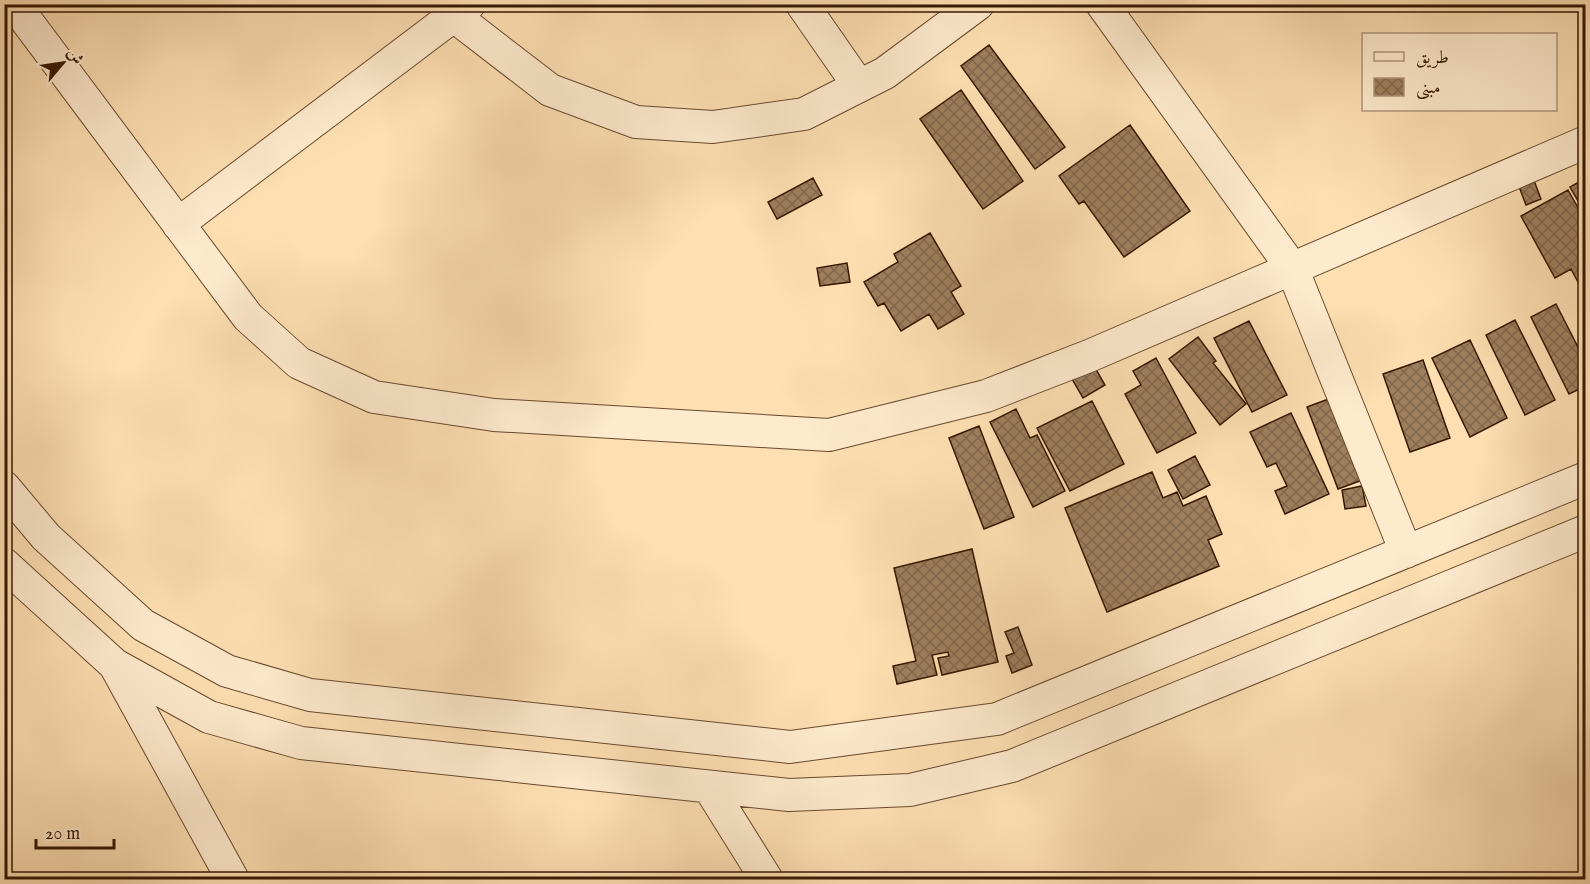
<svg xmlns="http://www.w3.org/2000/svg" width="1590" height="884" font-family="'IM FELL English',Amiri,serif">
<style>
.building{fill:url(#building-cross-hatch);stroke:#361802;stroke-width:1.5}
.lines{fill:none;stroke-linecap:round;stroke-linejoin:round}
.street-casing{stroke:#684a2e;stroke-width:34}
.street{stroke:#feeacd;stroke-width:32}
</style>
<defs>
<pattern id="building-cross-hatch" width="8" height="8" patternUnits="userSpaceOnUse" patternTransform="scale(1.5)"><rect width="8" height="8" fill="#9d7f5e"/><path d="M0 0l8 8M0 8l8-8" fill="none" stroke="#81674b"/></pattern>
</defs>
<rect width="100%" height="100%" fill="#fddfb2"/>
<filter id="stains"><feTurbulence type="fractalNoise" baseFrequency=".00333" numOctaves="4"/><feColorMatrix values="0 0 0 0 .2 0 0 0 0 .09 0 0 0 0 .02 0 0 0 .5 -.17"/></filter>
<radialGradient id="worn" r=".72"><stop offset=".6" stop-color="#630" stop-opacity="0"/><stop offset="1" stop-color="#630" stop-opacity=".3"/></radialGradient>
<path class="building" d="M989 45 1065 147 1035 169 961 66Z
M961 90 1023 181 983 209 920 119Z
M1130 125 1190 211 1124 257 1084 201 1079 204 1059 176Z
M813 178 822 195 777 219 768 202Z
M1533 178 1541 199 1526 205 1518 184Z
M1586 178V215L1570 187Z
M1568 190 1586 222V278L1578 282 1571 269 1555 278 1521 216Z
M930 233 961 286 951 292 964 314 938 329 929 314 901 331 884 303 878 306 864 282 898 262 894 254Z
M847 263 850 282 820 286 817 268Z
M1586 291V306L1580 294Z
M1556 304 1586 363V386L1569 394 1531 317Z
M1515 320 1555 400 1525 415 1486 335Z
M1249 321 1287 395 1252 412 1214 338Z
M1198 337 1216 361 1213 363 1246 404 1220 425 1169 359Z
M1470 340 1507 418 1470 437 1432 358Z
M1156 358 1196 433 1157 453 1125 394 1141 385 1133 371Z
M1423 360 1450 438 1410 452 1383 374Z
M1094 366 1105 385 1083 398 1072 379Z
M1334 397 1365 479 1338 489 1307 407Z
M1092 401 1124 464 1070 491 1037 428Z
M1016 409 1030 438 1037 435 1065 491 1033 507 990 422Z
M1291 413 1329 494 1285 514 1275 491 1287 486 1276 463 1267 467 1250 432Z
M979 426 1014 517 984 529 949 438Z
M1195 456 1210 485 1183 499 1168 470Z
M1152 472 1163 498 1177 492 1183 506 1206 496 1222 534 1208 540 1219 566 1107 612 1065 508Z
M1362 486 1366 506 1345 509 1342 490Z
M972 549 998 662 942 675 938 658 949 656 948 652 932 655 937 675 897 684 893 666 916 661 894 568Z
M1018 627 1032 665 1012 673 1006 656 1014 653 1005 632Z"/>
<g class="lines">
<defs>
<path id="street" d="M14 4 248 317 299 363 374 397 494 415 829 435 986 396 1089 356 1586 142
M802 4 859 86
M1102 4 1292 268 1406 552
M454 16 550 90 636 122 713 127 804 114 885 73 978 4
M178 224 469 4
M4 487 46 537 143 625 227 671 310 695 790 747 997 719 1586 478
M4 564 115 665 209 717 301 743 789 795 910 790 1012 766 1586 531
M115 665 233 880
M709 787 767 880"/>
</defs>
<use href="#street" class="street-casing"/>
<use href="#street" class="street"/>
</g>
<rect width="1590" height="884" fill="none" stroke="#fddfb2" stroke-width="24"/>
<rect x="6" y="6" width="1578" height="872" fill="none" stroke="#361802" stroke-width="3"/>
<rect x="12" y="12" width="1566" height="860" fill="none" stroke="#361802" stroke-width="1.5"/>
<rect x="1362" y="33" width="195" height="78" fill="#feeacd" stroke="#ae967c" stroke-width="1.5"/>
<rect x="1374" y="52" width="30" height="9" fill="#feeacd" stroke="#ae967c" stroke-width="1.5"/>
<text x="1416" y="63" font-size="18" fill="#361802">طريق</text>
<rect x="1374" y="78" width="30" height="18" fill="url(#building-cross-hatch)" stroke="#ae967c" stroke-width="1.5"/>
<text x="1416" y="93" font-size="18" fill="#361802">مبنى</text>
<g transform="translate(63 63) rotate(61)" stroke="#feeacd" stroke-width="4.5" paint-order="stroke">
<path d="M0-4.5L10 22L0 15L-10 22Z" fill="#361802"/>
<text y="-9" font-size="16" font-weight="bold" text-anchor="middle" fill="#361802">ش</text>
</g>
<path d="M36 839v9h78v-9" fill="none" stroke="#361802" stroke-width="3"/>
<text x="45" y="839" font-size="18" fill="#361802" stroke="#feeacd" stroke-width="4.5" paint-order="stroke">20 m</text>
<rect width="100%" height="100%" filter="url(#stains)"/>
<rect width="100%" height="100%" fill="url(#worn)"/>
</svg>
